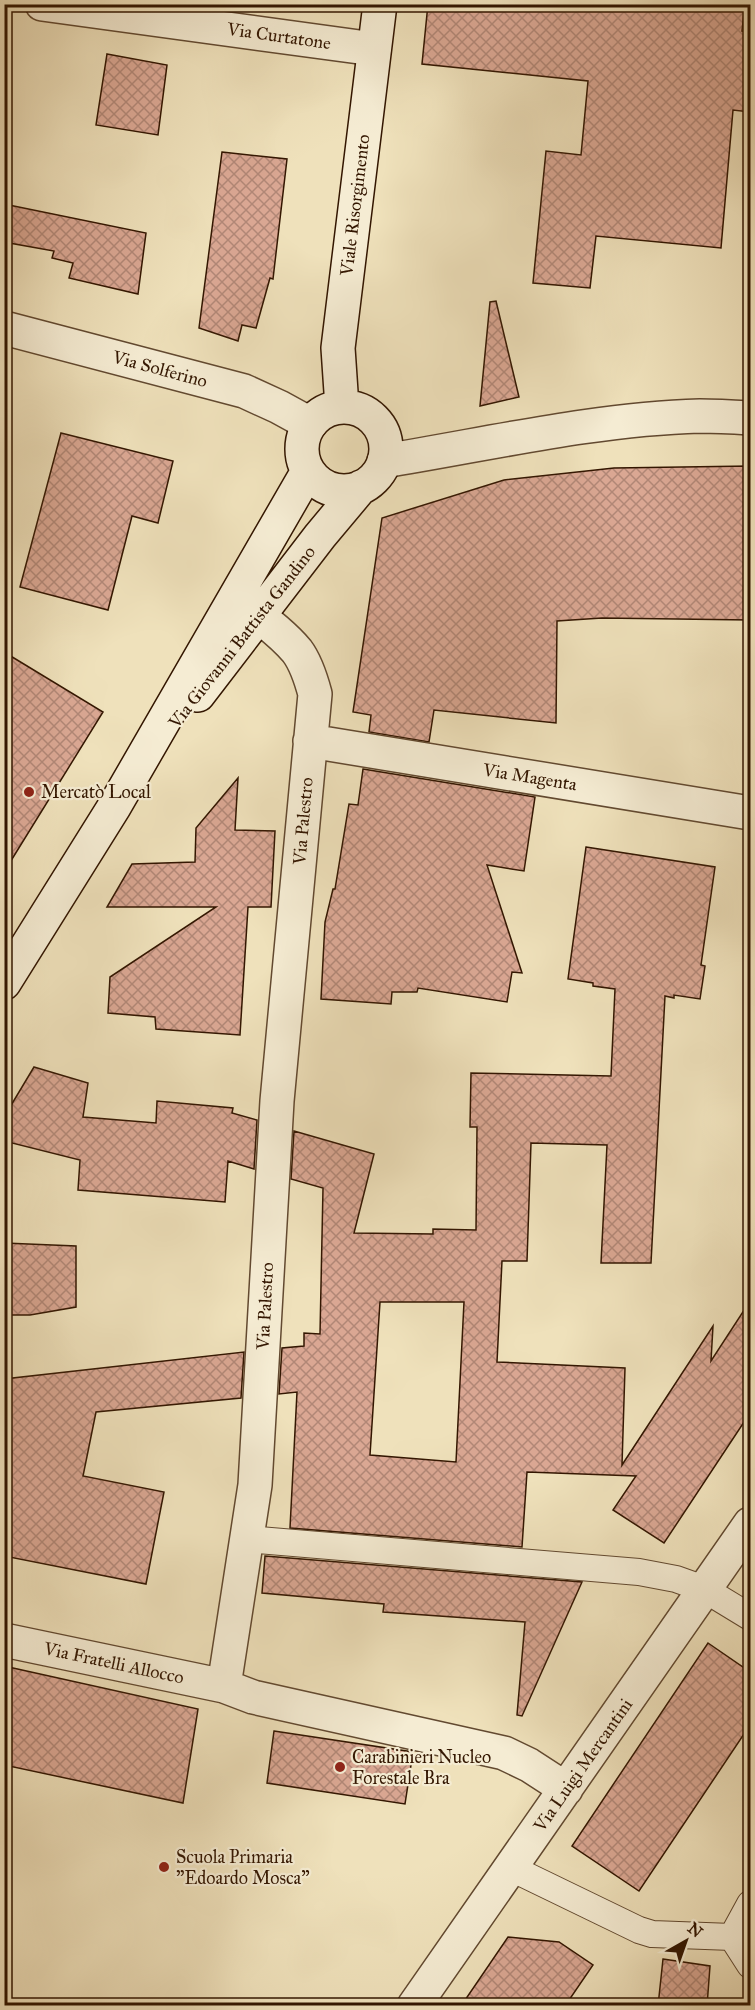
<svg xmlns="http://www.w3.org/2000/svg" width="755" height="2010" font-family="'IM FELL Great Primer',serif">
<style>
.building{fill:url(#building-cross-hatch);stroke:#331601;stroke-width:1.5;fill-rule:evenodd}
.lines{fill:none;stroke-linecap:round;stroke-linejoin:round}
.lane-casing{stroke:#624930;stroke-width:28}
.street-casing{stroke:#624930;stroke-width:36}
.secondary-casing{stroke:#331601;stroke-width:36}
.lane{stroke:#f5ecd3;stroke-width:26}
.street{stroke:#f5ecd3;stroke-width:33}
.secondary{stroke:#f5ecd3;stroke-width:33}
.poi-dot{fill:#8f2418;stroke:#f5ecd3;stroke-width:2}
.labels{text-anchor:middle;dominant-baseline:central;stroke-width:4.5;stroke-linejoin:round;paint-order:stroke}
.street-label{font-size:18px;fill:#331601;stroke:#f5ecd3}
.poi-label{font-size:18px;fill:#331601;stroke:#f5ecd3;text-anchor:start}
</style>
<defs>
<pattern id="building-cross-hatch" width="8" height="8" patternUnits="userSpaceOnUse" patternTransform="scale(1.5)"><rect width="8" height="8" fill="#daa793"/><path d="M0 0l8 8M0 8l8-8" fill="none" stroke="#b18776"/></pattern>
</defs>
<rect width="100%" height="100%" fill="#efe1bb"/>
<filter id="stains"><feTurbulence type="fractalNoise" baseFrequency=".00333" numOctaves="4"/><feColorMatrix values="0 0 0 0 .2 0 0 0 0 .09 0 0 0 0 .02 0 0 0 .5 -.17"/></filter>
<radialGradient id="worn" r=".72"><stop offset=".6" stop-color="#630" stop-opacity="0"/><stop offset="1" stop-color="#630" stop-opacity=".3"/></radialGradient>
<path class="building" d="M428 4H745L742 31 750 32V112L733 110 721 248 596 236 590 288 533 283 546 151 581 155 588 81 422 64Z
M107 54 167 65 158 135 96 125Z
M222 152 287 159 273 279 270 278 256 328 242 325 238 341 199 328Z
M4 204 146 233 138 294 69 278 73 263 52 258 54 251 4 242Z
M496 301 519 397 480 406 490 302Z
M61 433 173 461 158 523 132 516 108 610 20 587Z
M750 466V620L602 618 557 621 556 723 434 710 429 742 369 732 371 715 353 712 382 518 504 480 614 468Z
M4 652 103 712 4 872Z
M363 769 535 797 524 871 487 865 522 973 512 972 507 1002 418 988 417 992H392L391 1004 321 999 325 922 333 889H335L349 804 358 805Z
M238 778 235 830 275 831 271 907H248L240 1035 156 1029 155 1017 108 1013 110 977 216 907H107L132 864 195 862 196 828Z
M586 847 715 867 701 965 705 966 700 999 674 995V998L665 996 651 1263H601L607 1145 531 1143 527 1261H502L497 1362 625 1368 622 1465 713 1326 711 1361 750 1301V1413L664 1543 613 1510 636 1476 527 1472 522 1547 290 1528 297 1392 279 1394 282 1348 304 1346V1333L320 1334 323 1188 291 1179 294 1131 374 1154 354 1233 433 1234V1229L476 1230 477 1127H470L471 1073 611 1076 615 989 593 986V983L568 979ZM380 1302H464L456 1462 370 1455Z
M34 1067 88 1083 83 1117 156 1123 157 1101 233 1108 232 1113 257 1120 254 1169 228 1161 225 1202 78 1190 80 1160 4 1141V1117Z
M4 1243 76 1246V1307L30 1315H4Z
M244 1352 241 1398 96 1412 83 1476 164 1492 146 1584 4 1556V1379Z
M265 1556 582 1582 522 1716 517 1715 525 1622 383 1612 384 1604 262 1593Z
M708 1643 750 1672V1725L639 1891 572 1846Z
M4 1666 198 1709 183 1803 4 1765Z
M274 1731 413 1752 405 1804 267 1783Z
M508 1937 559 1942 593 1965 565 2006H461Z
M663 1959 710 1966 707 2006H658Z"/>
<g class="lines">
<defs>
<path id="lane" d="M247 1539 639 1572 676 1579 704 1589 750 1617
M511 1868 639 1930 652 1934 732 1937 750 1904
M732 1937 750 1965"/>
<path id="street" d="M42 4 374 49
M4 328 244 391 279 407 310 424
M384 461C489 444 594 419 700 416 717 416 734 417 750 418
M236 600C255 613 282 633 297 651 306 663 311 679 315 694L277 1101 255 1485 224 1686 253 1697 504 1753 529 1765 566 1789
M310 741 750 813
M4 1640 224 1686
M414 2006 750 1524"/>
<path id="secondary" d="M342 407 338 348 380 4
M302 449a42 42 0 1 1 84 0a42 42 0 1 1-84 0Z
M198 695 320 536 361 487
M4 983 114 807 308 471"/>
</defs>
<use href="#lane" class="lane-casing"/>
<use href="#street" class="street-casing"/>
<use href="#secondary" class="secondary-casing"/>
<use href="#lane" class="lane"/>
<use href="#street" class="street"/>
<use href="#secondary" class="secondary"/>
</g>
<g class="poi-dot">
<circle cx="29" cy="792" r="6"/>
<circle cx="340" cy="1767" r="6"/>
<circle cx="164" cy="1867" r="6"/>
</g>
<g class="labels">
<g class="street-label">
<text transform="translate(279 36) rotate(8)">Via Curtatone</text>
<text transform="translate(355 205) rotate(-83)">Viale Risorgimento</text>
<text transform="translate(160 369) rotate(15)">Via Solferino</text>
<text transform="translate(242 637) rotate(-52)">Via Giovanni Battista Gandino</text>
<text transform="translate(530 777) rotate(9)">Via Magenta</text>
<text transform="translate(303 821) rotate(-85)">Via Palestro</text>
<text transform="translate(265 1306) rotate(-87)">Via Palestro</text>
<text transform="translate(114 1663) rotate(12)">Via Fratelli Allocco</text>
<text transform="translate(583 1765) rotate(-55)">Via Luigi Mercantini</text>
</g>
<g class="poi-label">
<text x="41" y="792">Mercatò Local</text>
<text x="352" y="1757">Carabinieri Nucleo<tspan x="352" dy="21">Forestale Bra</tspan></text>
<text x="176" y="1857">Scuola Primaria<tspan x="176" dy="21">"Edoardo Mosca"</tspan></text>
</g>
</g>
<rect width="755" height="2010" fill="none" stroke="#efe1bb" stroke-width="24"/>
<rect x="6" y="6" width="743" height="1998" fill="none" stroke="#331601" stroke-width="3"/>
<rect x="12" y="12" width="731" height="1986" fill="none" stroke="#331601" stroke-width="1.5"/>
<g transform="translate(686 1941) rotate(40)" stroke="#f5ecd3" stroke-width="4.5" paint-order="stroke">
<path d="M0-4.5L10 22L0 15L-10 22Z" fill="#331601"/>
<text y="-9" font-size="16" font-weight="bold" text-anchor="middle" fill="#331601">N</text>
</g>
<rect width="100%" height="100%" filter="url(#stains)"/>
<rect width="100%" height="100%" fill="url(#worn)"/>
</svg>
